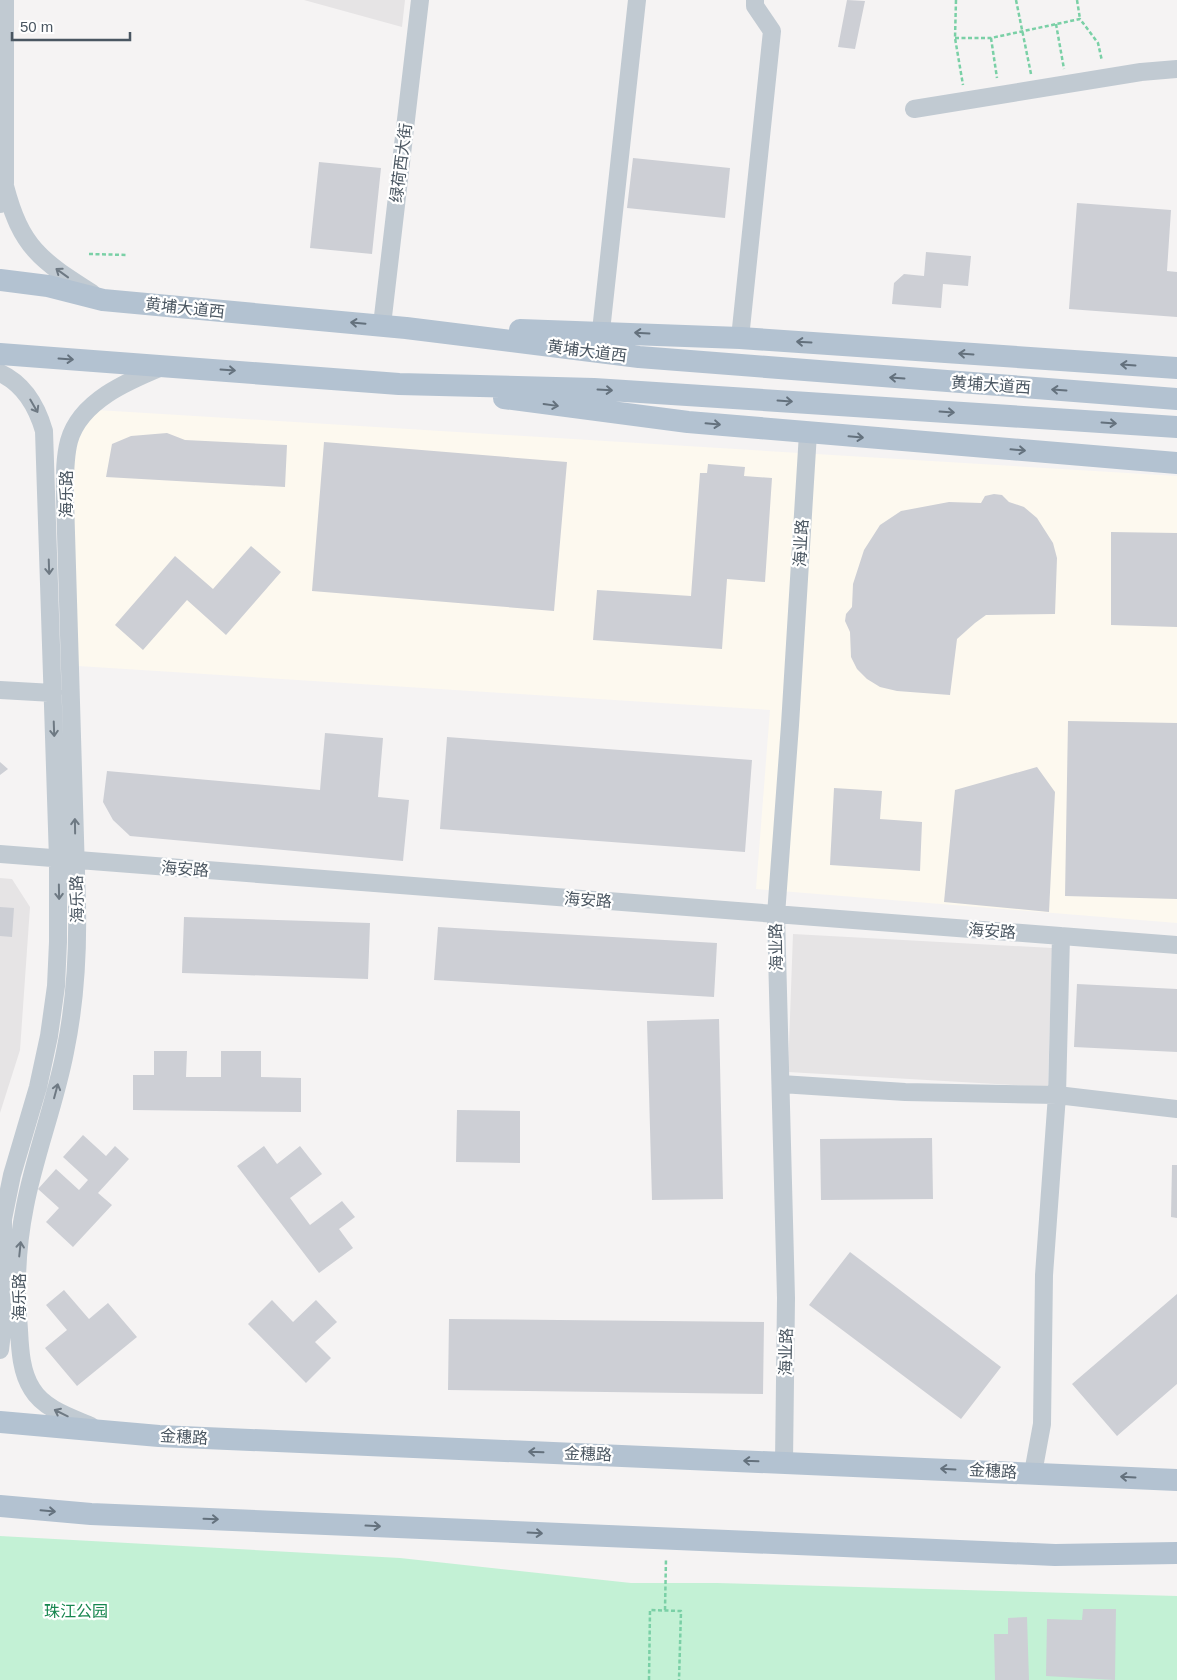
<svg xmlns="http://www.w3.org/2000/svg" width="1177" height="1680" font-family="Arial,'Noto Sans SC',sans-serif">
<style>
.commercial{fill:#fdf9ef}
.education{fill:#e6e4e5}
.green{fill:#c3f1d5}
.building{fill:#cdcfd5}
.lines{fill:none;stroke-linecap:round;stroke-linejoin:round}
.path{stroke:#7ad0a6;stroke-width:2.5;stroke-dasharray:4 2.5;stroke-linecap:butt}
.minor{stroke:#c1cad2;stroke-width:18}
.major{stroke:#b3c2d1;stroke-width:22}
.oneway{stroke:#6e7983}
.oneway2{stroke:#64717d}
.labels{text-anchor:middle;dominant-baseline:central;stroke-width:4.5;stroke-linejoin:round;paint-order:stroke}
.street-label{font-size:16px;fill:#4a5661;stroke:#fff}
.park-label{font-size:16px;fill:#17864f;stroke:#fff}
</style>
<rect width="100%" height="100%" fill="#f5f3f3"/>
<path class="commercial" d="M97 410 1177 476V923L756 889 770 710 78 666 72 463 79 434Z"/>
<path class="education" d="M304 0H405L402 27Z
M0 878 12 879 30 907 20 1050 0 1113Z
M793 934 1052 948 1048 1087 788 1072Z"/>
<path class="green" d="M0 1536 400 1558 631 1583H717L1177 1596V1680H0Z"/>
<path class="building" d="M847 0 865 1 855 49 838 47Z
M633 158 730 168 725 218 627 208Z
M319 162 381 168 372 254 310 248Z
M1077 203 1171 210 1167 271 1177 272V317L1069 309Z
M926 252 971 256 968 286 943 284 941 308 892 304 894 283 904 274 924 276Z
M167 433 185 440 287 445 285 487 106 477 112 444 131 436Z
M324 442 567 462 554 611 312 591Z
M708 464 745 467 744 476 772 478 765 582 727 579 722 649 593 640 597 590 691 596 700 473H707Z
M994 494 1002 495 1009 502 1024 507 1037 518 1053 543 1057 558 1055 614 986 615 975 623 957 639 950 695 897 691 880 687 867 679 857 669 851 657 850 632 845 621 846 614 852 607 853 584 864 550 880 525 901 511 949 502 981 503 985 496Z
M1111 532 1177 533V627L1111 625Z
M251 546 281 572 226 635 187 600 143 650 115 625 175 556 213 589Z
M1068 721 1177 723V899L1065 896Z
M325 733 383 738 378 797 409 800 403 861 130 836 113 820 103 802 107 771 320 790Z
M447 737 752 760 745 852 440 829Z
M0 762 8 769 0 775Z
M1037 767 1055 792 1049 912 944 902 955 790Z
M834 788 882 791 880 819 922 822 920 871 830 865Z
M0 907 14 908 12 937 0 936Z
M184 917 370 923 368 979 182 973Z
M438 927 717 943 714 997 434 980Z
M1077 984 1177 989V1052L1074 1047Z
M719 1019 723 1199 652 1200 647 1021Z
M154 1051H187L186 1077H221V1051H261V1077L301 1078V1112L133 1110V1075H154Z
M457 1110 520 1111V1163L456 1162Z
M83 1135 106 1156 115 1146 129 1159 98 1193 112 1205 73 1247 46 1222 59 1208 38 1189 56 1169 79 1190 88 1180 63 1157Z
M932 1138 933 1199 821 1200 820 1139Z
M264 1146 277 1164 300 1146 322 1174 290 1198 310 1225 342 1201 355 1217 339 1229 353 1248 319 1273 237 1166Z
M1172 1165H1177V1218L1171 1217Z
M850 1252 1001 1367 961 1419 809 1305Z
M64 1290 89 1319 108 1303 137 1337 77 1386 45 1348 67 1330 46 1305Z
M1177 1294V1384L1117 1436 1072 1384Z
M272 1300 293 1322 316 1300 337 1322 315 1342 331 1358 306 1383 248 1324Z
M449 1319 764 1322 763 1394 448 1390Z
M1083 1609H1116L1115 1680 1046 1676 1047 1619 1082 1620Z
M1027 1617 1029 1680H995L994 1634H1008V1618Z"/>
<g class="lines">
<path class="path" d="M956 0 955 38 963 85
M1016 0 1031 74
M1077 0 1080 19
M1056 24 1064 69
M955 38H991L1080 19 1098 43 1102 61
M991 38 997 78
M89 254 127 255
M665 1610 666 1558
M649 1680 650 1610 681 1611 679 1680"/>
<path class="minor" d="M914 109 1141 72 1177 69
M5 186C21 247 40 260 92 293
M0 204 5 183V0
M382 325 420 0
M601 331 637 0
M740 338 772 31 755 6V0
M0 373C24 384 37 407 44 431L58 859V942L56 986 49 1036 38 1087 12 1175 3 1219V1324L0 1350
M0 690 53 693
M0 854 1177 945
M781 1084 905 1092 1057 1095 1177 1109
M91 1426C70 1417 44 1409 32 1389 21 1372 20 1349 19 1330 15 1290 17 1246 25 1206 35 1154 55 1104 65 1052 75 1004 78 955 77 906L65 499C65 480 64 460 69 441 80 401 128 381 162 367
M784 1462 786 1298 776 915 790 725 808 433
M1033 1473 1042 1424 1044 1275 1057 1095 1061 936"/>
<path class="major" d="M0 280 48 286 103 300 406 328 639 357 1177 399
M520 330 740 338 1177 368
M0 354 399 384 594 389 1177 427
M504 398 688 422 1177 463
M0 1422 159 1436 1177 1480
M0 1506 91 1514 1055 1555 1177 1553"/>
</g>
<defs><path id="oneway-shaft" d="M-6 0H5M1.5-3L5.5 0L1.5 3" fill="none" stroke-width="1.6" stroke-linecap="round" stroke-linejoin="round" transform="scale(1.25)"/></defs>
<g class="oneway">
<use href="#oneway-shaft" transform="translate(62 273) rotate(-144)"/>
<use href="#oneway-shaft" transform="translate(34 406) rotate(60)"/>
<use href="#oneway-shaft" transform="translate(49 567) rotate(88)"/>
<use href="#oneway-shaft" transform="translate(54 729) rotate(88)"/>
<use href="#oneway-shaft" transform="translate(75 826) rotate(-91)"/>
<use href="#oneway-shaft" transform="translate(59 892) rotate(89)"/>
<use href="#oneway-shaft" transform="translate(56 1091) rotate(-75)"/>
<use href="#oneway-shaft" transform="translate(20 1249) rotate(-84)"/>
<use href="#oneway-shaft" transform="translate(61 1413) rotate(-154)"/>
</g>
<g class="oneway2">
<use href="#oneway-shaft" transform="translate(358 323) rotate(-175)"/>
<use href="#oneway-shaft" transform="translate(642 333) rotate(-177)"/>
<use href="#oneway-shaft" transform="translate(804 342) rotate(-177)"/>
<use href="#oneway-shaft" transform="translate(966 354) rotate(-176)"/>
<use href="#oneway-shaft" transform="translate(66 359) rotate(4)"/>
<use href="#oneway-shaft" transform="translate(1128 365) rotate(-176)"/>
<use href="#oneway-shaft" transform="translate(228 370) rotate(4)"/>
<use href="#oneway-shaft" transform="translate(897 378) rotate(-176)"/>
<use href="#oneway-shaft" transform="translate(605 390) rotate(3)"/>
<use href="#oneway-shaft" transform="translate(1059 390) rotate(-176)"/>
<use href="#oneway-shaft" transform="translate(785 401) rotate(4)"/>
<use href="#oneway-shaft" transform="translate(551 405) rotate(8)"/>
<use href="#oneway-shaft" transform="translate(947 412) rotate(4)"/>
<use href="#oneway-shaft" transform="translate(1109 423) rotate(4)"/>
<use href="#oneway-shaft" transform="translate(713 424) rotate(5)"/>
<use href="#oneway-shaft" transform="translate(856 437) rotate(5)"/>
<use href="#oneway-shaft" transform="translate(1018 450) rotate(5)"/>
<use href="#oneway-shaft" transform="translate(536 1452) rotate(-178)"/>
<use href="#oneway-shaft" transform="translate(751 1461) rotate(-178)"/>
<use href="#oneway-shaft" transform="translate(948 1469) rotate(-177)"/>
<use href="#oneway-shaft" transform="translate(1128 1477) rotate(-177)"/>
<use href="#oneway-shaft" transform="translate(48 1511) rotate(5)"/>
<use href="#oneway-shaft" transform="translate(211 1519) rotate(2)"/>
<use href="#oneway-shaft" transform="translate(373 1526) rotate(3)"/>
<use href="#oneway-shaft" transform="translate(535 1533) rotate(3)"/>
</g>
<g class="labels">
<g class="street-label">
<text transform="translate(401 163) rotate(-83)">绿荷西大街</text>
<text transform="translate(185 308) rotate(6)">黄埔大道西</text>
<text transform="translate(587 351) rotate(7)">黄埔大道西</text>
<text transform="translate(991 385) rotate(4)">黄埔大道西</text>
<text transform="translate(66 494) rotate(-90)">海乐路</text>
<text transform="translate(801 543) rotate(-87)">海业路</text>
<text transform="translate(185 869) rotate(4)">海安路</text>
<text transform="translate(77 899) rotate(-91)">海乐路</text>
<text transform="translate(588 900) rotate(4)">海安路</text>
<text transform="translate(992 931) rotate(4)">海安路</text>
<text transform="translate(776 947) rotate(-91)">海业路</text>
<text transform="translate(19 1297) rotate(-90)">海乐路</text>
<text transform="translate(786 1352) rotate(-89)">海业路</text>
<text transform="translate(184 1437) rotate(3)">金穗路</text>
<text transform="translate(588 1454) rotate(2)">金穗路</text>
<text transform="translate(993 1471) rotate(3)">金穗路</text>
</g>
<g class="park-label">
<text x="76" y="1611">珠江公园</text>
</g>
</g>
<path d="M12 32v8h118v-8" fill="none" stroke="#4a5661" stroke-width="2.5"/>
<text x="20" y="32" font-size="15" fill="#4a5661" stroke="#ffffff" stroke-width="4" paint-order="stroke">50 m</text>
</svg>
